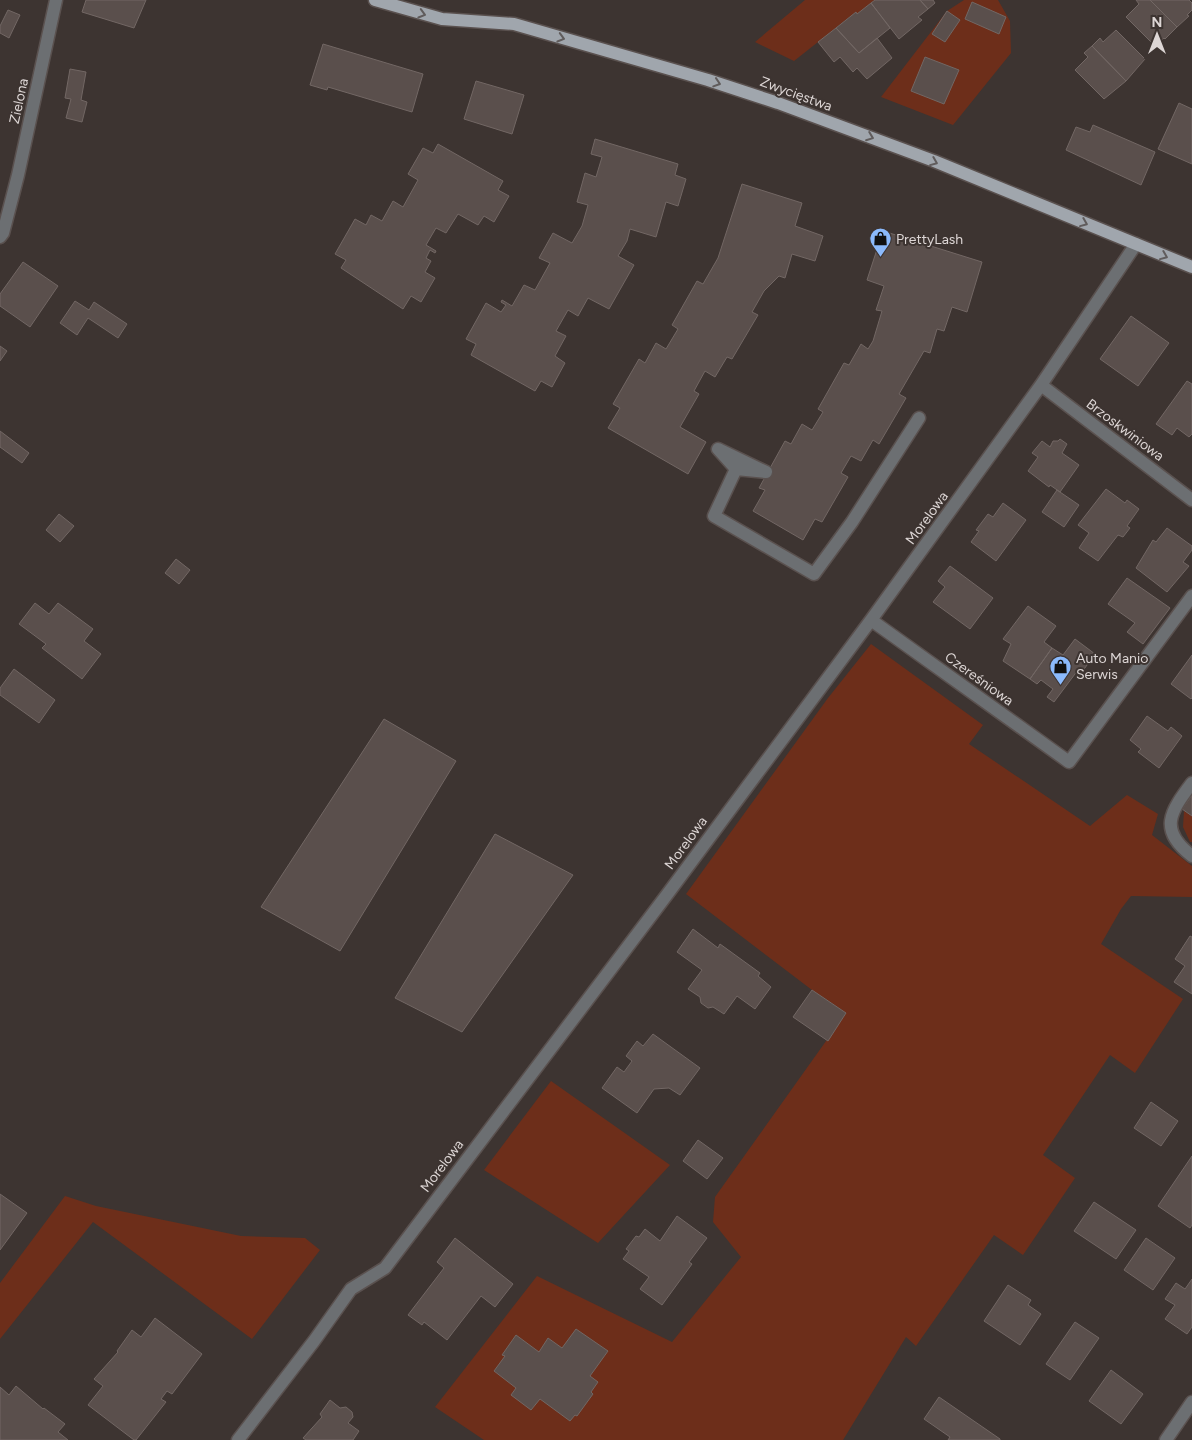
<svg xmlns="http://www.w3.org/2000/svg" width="1192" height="1440" font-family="Figtree,sans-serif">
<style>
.green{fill:#6d2e1a}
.building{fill:#5a4f4c;stroke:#726764}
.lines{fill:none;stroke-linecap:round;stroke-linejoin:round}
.minor-casing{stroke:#5a514f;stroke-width:15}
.major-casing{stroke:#5a514f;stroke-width:15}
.minor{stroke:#6c6f72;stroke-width:12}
.major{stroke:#a0a6ad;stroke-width:12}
.oneway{stroke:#605c5c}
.labels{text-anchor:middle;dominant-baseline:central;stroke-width:4;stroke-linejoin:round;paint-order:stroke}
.street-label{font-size:14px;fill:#ddd6d5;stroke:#3d3431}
.poi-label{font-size:14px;fill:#ddd6d5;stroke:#3d3431;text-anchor:start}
</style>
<rect width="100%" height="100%" fill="#3d3431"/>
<path class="green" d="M805 0H875L857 14 856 12 794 61 755 42Z
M964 0H998L1010 21 1011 53 953 125 881 97 947 11Z
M871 644 983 725 969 744 1090 826 1127 795 1158 814 1152 835 1192 866V897L1131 896 1121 909 1101 944 1183 999 1135 1073 1110 1055 1043 1155 1075 1178 1023 1255 994 1235 916 1346 906 1337 843 1440H484L435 1407 537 1276 672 1342 741 1257 713 1222 715 1197 846 1013 812 990 686 894 828 698Z
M1184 811 1192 816V842H1190L1183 827Z
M551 1081 670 1165 598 1243 484 1170Z
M65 1196 96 1206 241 1236 305 1238 320 1250 252 1339 93 1222 0 1339V1283Z"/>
<path class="building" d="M86 0H146L134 28 82 12Z
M875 0H920L928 9 918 17 922 20 899 39 871 3Z
M920 0H933L935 3 928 9Z
M1150 0H1189L1192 3V10L1187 15 1189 16 1177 27Z
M1150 0 1177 27 1165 39 1164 38 1155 46 1126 17 1139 4 1136 0Z
M972 2 1006 17 999 34 965 19Z
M871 3 890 28 859 53 836 28 856 12 857 14Z
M8 10 20 15 9 38 0 33V26Z
M947 11 960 20 945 42 932 34Z
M836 28 859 53 877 38 892 58 867 79 857 68 853 72 840 57 834 62 818 42Z
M1116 30 1145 59 1126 81 1092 46 1100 38 1103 42Z
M323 44 423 74 412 112 328 87 327 90 310 85Z
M1092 46 1126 81 1104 99 1075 70 1088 57 1084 53Z
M925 57 959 70 944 104 911 91Z
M70 69 86 72 81 100 87 102 82 122 66 118 71 99 65 98Z
M476 81 524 95 512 134 464 119Z
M1179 103 1192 109V164L1158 149Z
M1093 125 1155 152 1141 185 1066 150 1076 127 1090 132Z
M595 139 678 164 675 175 686 179 678 206 666 202 656 237 630 229 627 241 618 256 634 265 609 309 588 298 578 316 568 310 556 331 566 336 555 356 565 363 552 387 541 381 535 391 471 355 476 344 466 339 486 303 501 312 506 305 501 302 502 300 512 306 524 285 535 290 550 263 539 258 553 233 572 243 582 226 588 205 577 202 585 173 596 177 602 157 591 154Z
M438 144 503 181 498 190 509 196 494 222 484 216 478 225 458 214 446 233 436 228 426 245 436 251 435 253 430 250 426 258 431 261 425 272 435 278 421 302 411 296 403 309 341 268 346 260 335 254 355 219 366 225 371 215 382 221 393 201 403 207 418 180 408 174 423 148 433 153Z
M742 184 802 203 795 226 823 236 815 261 792 254 785 278 779 276 764 291 752 312 758 315 732 359 727 357 715 377 705 371 694 391 699 394 680 427 706 442 688 474 608 428 620 408 613 404 639 359 645 363 656 343 666 349 678 329 672 325 697 281 703 284 718 258Z
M883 231 982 262 967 312 952 307 944 331 937 329 930 353 924 351 899 394 906 398 879 444 873 440 861 461 851 456 841 473 848 477 822 522 815 519 803 540 753 511 765 490 759 488 785 441 791 444 802 424 812 430 823 412 818 409 844 363 849 365 861 344 868 349 873 341 882 311 876 310 884 286 867 280Z
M23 262 58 286 30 327 0 306V294Z
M75 301 89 310 94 302 127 324 118 338 88 318 77 335 60 323Z
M1131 316 1169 343 1138 386 1100 359Z
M0 346 7 351 0 361Z
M1187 381 1192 384V434L1189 437 1177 428 1172 435 1156 424Z
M0 431 29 453 22 463 0 447Z
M1060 439 1067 444 1062 453 1079 465 1060 492 1050 485 1049 487 1028 471 1038 457 1032 453 1042 441 1050 447 1053 441H1058Z
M1106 489 1125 503 1127 500 1139 509 1127 526 1130 528 1123 537 1118 535 1098 561 1079 548 1089 533 1078 525Z
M1057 490 1079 505 1064 527 1042 512Z
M1003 503 1026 520 996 561 971 542 979 531 976 530 988 514 993 517Z
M59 514 74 526 60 542 46 530Z
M1167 528 1192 546V550L1183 562 1189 566 1167 592 1136 568 1153 540 1156 542Z
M176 559 190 570 179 584 165 573Z
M950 566 993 598 970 629 933 602 945 587 938 581Z
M1127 578 1170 608 1143 644 1127 632 1135 623 1108 604Z
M35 603 49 614 58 603 93 629 84 641 101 654 82 679 42 648 46 644 19 624Z
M1028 606 1056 626 1044 642 1052 648 1030 679 1003 661 1011 644 1003 639Z
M1075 639 1095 654 1082 672 1078 670 1054 702 1047 697 1053 689 1041 680 1037 684 1030 679 1052 648 1063 655Z
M1192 655V698L1191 699 1171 684Z
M14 669 55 700 39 723 0 695V688Z
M1147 716 1168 731 1171 727 1182 736 1159 768 1138 752 1141 749 1130 740Z
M384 719 456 761 340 951 261 907Z
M1192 795V816L1182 809Z
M495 834 573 875 462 1032 395 998Z
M693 929 718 948 720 944 760 973 758 976 771 987 755 1009 737 996 724 1014 713 1007 708 1008 701 1003 700 997 688 989 702 970 677 952Z
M1190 936 1192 937V994L1174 982 1185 966 1175 959Z
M812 990 846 1013 828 1041 793 1017Z
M653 1034 700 1068 680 1095 669 1088 654 1089 637 1113 602 1088 617 1067 624 1072 632 1061 626 1056 637 1041 643 1046Z
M1151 1102 1178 1121 1161 1146 1134 1128Z
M698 1140 723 1158 707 1179 683 1161Z
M1192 1156V1225L1190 1228 1158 1206Z
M0 1194 27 1213 0 1250Z
M1094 1202 1136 1230 1116 1259 1074 1231Z
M677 1216 707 1238 689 1262 692 1264 662 1305 640 1289 649 1277 623 1259 629 1251 626 1249 636 1236 639 1237 645 1229 660 1241Z
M455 1238 513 1284 495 1307 481 1296 447 1340 424 1322 422 1325 408 1315 444 1268 437 1262Z
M1146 1238 1175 1258 1153 1290 1124 1270Z
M1192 1279V1327L1187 1334 1165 1319 1175 1305 1165 1299 1176 1283 1185 1289Z
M1008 1285 1031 1300 1028 1305 1041 1314 1020 1345 984 1321Z
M155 1318 202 1354 172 1394 167 1391 161 1399 166 1402 136 1440H134L88 1405 103 1386 94 1379 118 1352 117 1351 132 1330 141 1337Z
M1075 1322 1099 1338 1070 1380 1046 1364Z
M576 1329 608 1351 590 1376 598 1382 591 1392 593 1394 577 1416 575 1415 570 1421 540 1399 531 1410 511 1395 516 1388 494 1371 505 1356 502 1355 516 1335 539 1352 548 1338 562 1348Z
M1111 1370 1143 1394 1121 1424 1089 1401Z
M16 1386 43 1409 44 1408 65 1424 58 1432 68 1440H0V1387L9 1395Z
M939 1397 1000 1439V1440H948L950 1437 924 1419Z
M330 1400 340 1408 346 1407 352 1412 353 1417 348 1423 359 1431 353 1440H306L303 1438 322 1417 320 1414Z"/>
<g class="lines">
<defs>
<path id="minor" d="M0 237 3 233 18 175 56 0
M1041 385 1192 500
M736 469 766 472 718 449 736 469 714 516 814 574 852 522 919 418
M871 620 1069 762 1192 596
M1192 783C1170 812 1158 830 1192 856
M238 1440 314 1341 351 1289 385 1268 666 896 871 620 1041 385 1136 244
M1166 1440 1192 1402"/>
<path id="major" d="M375 0 442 19 514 24 708 80 778 103 934 161 1192 267"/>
</defs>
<use href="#minor" class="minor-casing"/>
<use href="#major" class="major-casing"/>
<use href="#minor" class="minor"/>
<use href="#major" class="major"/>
</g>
<defs><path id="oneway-chevron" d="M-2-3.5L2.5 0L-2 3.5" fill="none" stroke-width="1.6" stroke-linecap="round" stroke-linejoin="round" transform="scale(1.25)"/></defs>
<g class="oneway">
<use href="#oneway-chevron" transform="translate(422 14) rotate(16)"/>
<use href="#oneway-chevron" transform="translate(561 38) rotate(16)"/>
<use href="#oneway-chevron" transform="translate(717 83) rotate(18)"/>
<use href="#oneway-chevron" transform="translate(870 137) rotate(21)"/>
<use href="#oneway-chevron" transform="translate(934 162) rotate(22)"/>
<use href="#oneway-chevron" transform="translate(1084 223) rotate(22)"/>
<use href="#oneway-chevron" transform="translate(1164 256) rotate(22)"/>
</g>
<defs>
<symbol id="shop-pin" viewBox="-11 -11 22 30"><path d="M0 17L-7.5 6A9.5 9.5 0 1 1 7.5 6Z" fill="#8bbafc" stroke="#3d3431"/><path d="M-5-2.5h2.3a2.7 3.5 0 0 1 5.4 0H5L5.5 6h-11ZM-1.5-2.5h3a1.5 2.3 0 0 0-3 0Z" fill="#111"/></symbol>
</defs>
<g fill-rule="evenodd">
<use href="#shop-pin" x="868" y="226" width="25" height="34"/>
<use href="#shop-pin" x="1048" y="654" width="25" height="34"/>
</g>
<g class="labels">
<g class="street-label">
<text transform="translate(796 94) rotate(20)">Zwycięstwa</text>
<text transform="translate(19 101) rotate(-78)">Zielona</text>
<text transform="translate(1125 430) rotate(37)">Brzoskwiniowa</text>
<text transform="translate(927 518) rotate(-54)">Morelowa</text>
<text transform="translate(979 679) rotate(36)">Czereśniowa</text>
<text transform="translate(686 843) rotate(-54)">Morelowa</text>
<text transform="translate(442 1166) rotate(-53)">Morelowa</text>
</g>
<g class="poi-label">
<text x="896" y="239">PrettyLash</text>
<text x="1076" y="658">Auto Manio<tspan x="1076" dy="16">Serwis</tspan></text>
</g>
</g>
<g transform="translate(1157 35)" stroke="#3d3431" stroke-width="4" paint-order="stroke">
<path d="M0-4L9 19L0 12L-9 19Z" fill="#ddd6d5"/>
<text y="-8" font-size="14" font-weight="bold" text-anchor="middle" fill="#ddd6d5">N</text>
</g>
</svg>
